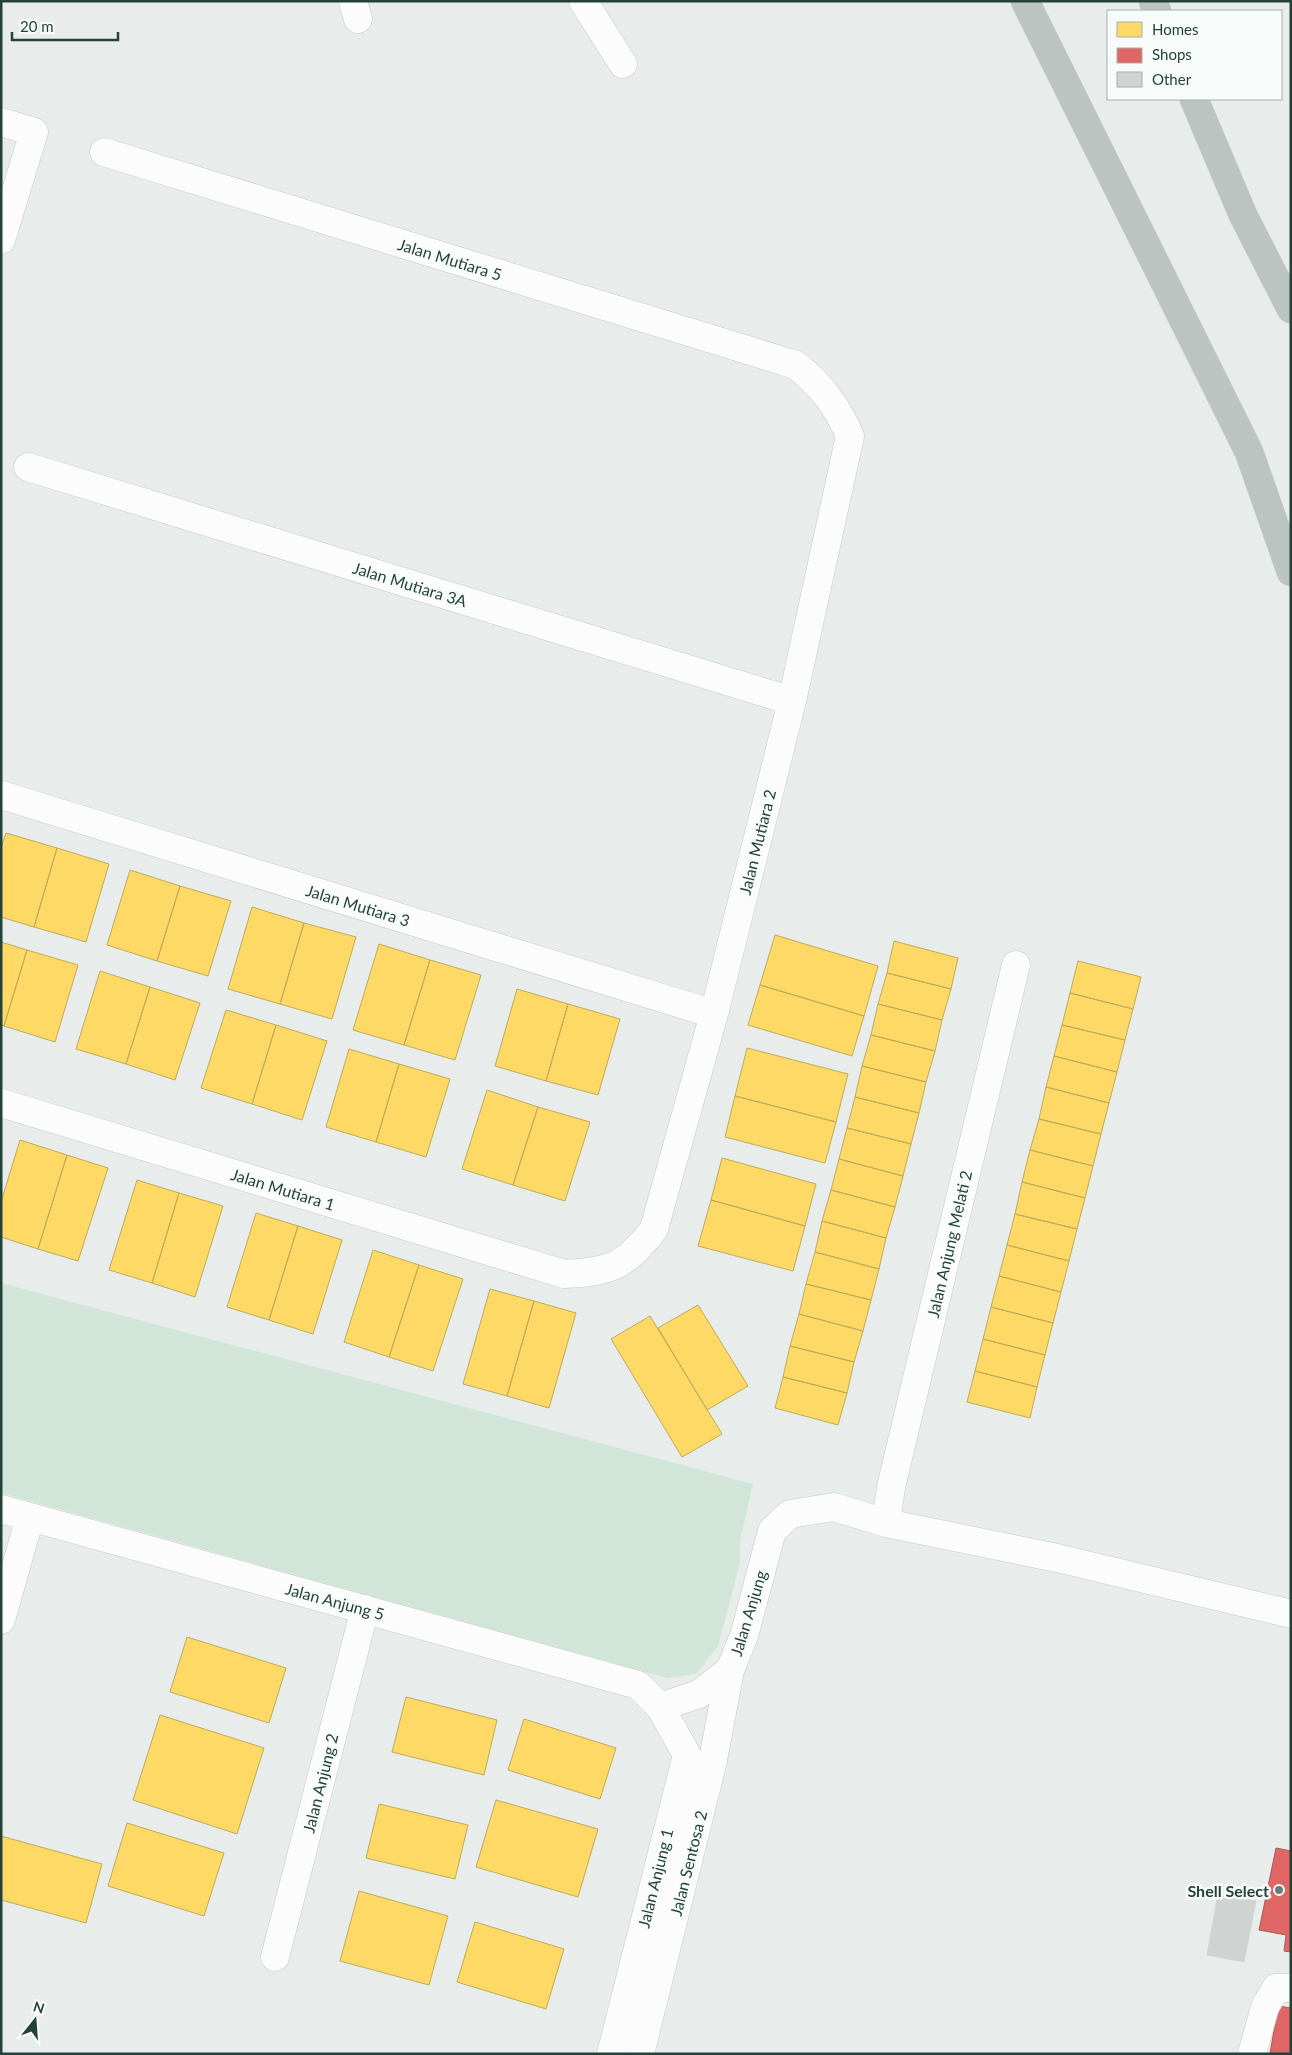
<svg xmlns="http://www.w3.org/2000/svg" width="1292" height="2055" font-family="Lato,sans-serif">
<style>
.green{fill:#d1e6d8}
.homes{fill:#ffd966;stroke:#bdac59}
.shops{fill:#e06666;stroke:#a85b59}
.building{fill:#cfd4d2;stroke:#d1d6d4}
.lines{fill:none;stroke-linecap:round;stroke-linejoin:round}
.minor-casing{stroke:#c5cac8;stroke-width:29}
.highway-casing{stroke:#c3ccc9;stroke-width:29}
.minor{stroke:#fcfcfc;stroke-width:28}
.highway{stroke:#bcc4c2;stroke-width:28}
.poi-dot{fill:#697e78;stroke:#f7fbf9;stroke-width:2}
.labels{text-anchor:middle;dominant-baseline:central;stroke-width:5;stroke-linejoin:round;paint-order:stroke}
.street-label{font-size:16px;fill:#24423a;stroke:#f7fbf9}
.poi-label{font-size:16px;font-weight:bold;fill:#24423a;stroke:#f7fbf9;text-anchor:end}
</style>
<rect width="100%" height="100%" fill="#e8edeb"/>
<path class="green" d="M1 1283 753 1484 740 1541V1563L718 1646 696 1674 667 1678 1 1493Z"/>
<path class="homes" d="M6 833 57 848 34 927 1 917V848Z
M57 848 109 864 86 942 34 927Z
M130 870 180 886 157 961 107 945Z
M180 886 231 901 208 976 157 961Z
M252 907 304 923 280 1004 228 989Z
M304 923 356 937 332 1019 280 1004Z
M775 935 878 966 864 1016 760 985Z
M894 941 958 958 951 989 887 973Z
M1 942 27 950 4 1026 1 1025Z
M379 944 430 960 404 1045 353 1030Z
M27 950 78 965 55 1042 4 1026Z
M430 960 481 975 455 1060 404 1045Z
M1078 961 1141 977 1133 1009 1070 993Z
M100 971 150 987 126 1064 76 1049Z
M887 973 951 989 942 1020 878 1004Z
M760 985 864 1016 852 1056 748 1025Z
M150 987 200 1003 175 1080 126 1064Z
M517 989 568 1004 546 1081 495 1066Z
M1070 993 1133 1009 1125 1040 1062 1025Z
M568 1004 620 1019 598 1095 546 1081Z
M878 1004 942 1020 935 1051 871 1035Z
M226 1010 276 1025 252 1104 201 1088Z
M276 1025 327 1041 302 1120 252 1104Z
M1062 1025 1125 1040 1117 1072 1054 1056Z
M871 1035 935 1051 926 1082 862 1066Z
M747 1048 848 1074 836 1122 735 1096Z
M349 1049 399 1064 376 1142 326 1127Z
M1054 1056 1117 1072 1109 1103 1046 1087Z
M399 1064 450 1079 426 1157 376 1142Z
M862 1066 926 1082 919 1113 855 1097Z
M1046 1087 1109 1103 1101 1134 1039 1119Z
M487 1090 538 1107 513 1185 462 1169Z
M735 1096 836 1122 825 1163 725 1137Z
M855 1097 919 1113 911 1144 847 1128Z
M538 1107 590 1122 565 1201 513 1185Z
M1039 1119 1101 1134 1093 1166 1030 1150Z
M847 1128 911 1144 903 1176 839 1159Z
M20 1140 67 1155 38 1249 1 1237V1202Z
M1030 1150 1093 1166 1085 1198 1022 1182Z
M67 1155 108 1168 78 1261 38 1249Z
M722 1158 816 1184 805 1226 711 1200Z
M839 1159 903 1176 895 1207 831 1190Z
M137 1180 179 1193 152 1283 109 1270Z
M1022 1182 1085 1198 1077 1229 1015 1214Z
M831 1190 895 1207 886 1238 822 1221Z
M179 1193 223 1206 195 1297 152 1283Z
M711 1200 805 1226 793 1271 698 1246Z
M256 1213 298 1226 269 1320 227 1307Z
M1015 1214 1077 1229 1069 1261 1007 1245Z
M822 1221 886 1238 879 1269 815 1252Z
M298 1226 342 1240 313 1334 269 1320Z
M1007 1245 1069 1261 1061 1292 999 1276Z
M373 1250 419 1265 389 1357 344 1342Z
M815 1252 879 1269 871 1300 806 1284Z
M419 1265 463 1279 433 1371 389 1357Z
M999 1276 1061 1292 1053 1323 991 1307Z
M806 1284 871 1300 863 1331 799 1314Z
M490 1289 534 1301 507 1396 463 1384Z
M534 1301 576 1313 549 1408 507 1396Z
M698 1305 748 1386 707 1410 658 1328Z
M991 1307 1053 1323 1045 1355 983 1339Z
M799 1314 863 1331 854 1362 790 1346Z
M650 1316 722 1434 682 1457 611 1339Z
M983 1339 1045 1355 1037 1387 975 1371Z
M790 1346 854 1362 847 1393 783 1377Z
M975 1371 1037 1387 1030 1418 967 1402Z
M783 1377 847 1393 838 1425 775 1408Z
M187 1637 286 1668 269 1723 170 1692Z
M406 1697 497 1720 484 1775 392 1752Z
M160 1715 264 1748 237 1834 133 1800Z
M524 1719 616 1748 600 1799 508 1770Z
M496 1800 598 1829 578 1897 476 1867Z
M379 1804 468 1825 455 1879 366 1858Z
M127 1823 224 1853 204 1916 108 1886Z
M1 1836 102 1864 86 1923 1 1900Z
M359 1891 448 1916 429 1985 340 1961Z
M475 1922 564 1949 546 2009 457 1982Z"/>
<path class="shops" d="M1276 1848 1291 1851V1952L1284 1951 1286 1935 1259 1930Z
M1278 2006 1291 2008V2054H1270Z"/>
<path class="building" d="M1218 1894 1256 1901 1244 1962 1207 1955Z"/>
<g class="lines">
<defs>
<path id="minor" d="M353 1 358 19
M583 1 623 64
M1 122 34 132 1 240
M28 467 792 701
M1 795 714 1014
M1 1103 564 1274C610 1272 626 1266 654 1229L714 1014 792 701 850 436C837 406 822 386 796 365L104 152
M1 1509 638 1685 660 1707 687 1755 611 2054
M886 1523 891 1487 1016 965
M1 1620 30 1517
M660 1707 699 1694 730 1670 744 1636 772 1531 790 1514 834 1507 886 1523 1057 1558 1291 1614
M275 1957 365 1609
M640 2054 712 1765 730 1670
M1252 2054 1265 2007 1276 1988H1291"/>
<path id="highway" d="M1025 1 1249 452 1291 572
M1153 1 1157 11
M1194 99 1243 215 1291 309"/>
</defs>
<use href="#minor" class="minor-casing"/>
<use href="#highway" class="highway-casing"/>
<use href="#minor" class="minor"/>
<use href="#highway" class="highway"/>
</g>
<circle class="poi-dot" cx="1279" cy="1890" r="5"/>
<g class="labels">
<g class="street-label">
<text transform="translate(450 259) rotate(17)">Jalan Mutiara 5</text>
<text transform="translate(410 584) rotate(17)">Jalan Mutiara 3A</text>
<text transform="translate(757 842) rotate(-76)">Jalan Mutiara 2</text>
<text transform="translate(358 905) rotate(17)">Jalan Mutiara 3</text>
<text transform="translate(283 1189) rotate(17)">Jalan Mutiara 1</text>
<text transform="translate(949 1244) rotate(-77)">Jalan Anjung Melati 2</text>
<text transform="translate(335 1601) rotate(15)">Jalan Anjung 5</text>
<text transform="translate(748 1613) rotate(-73)">Jalan Anjung</text>
<text transform="translate(320 1783) rotate(-76)">Jalan Anjung 2</text>
<text transform="translate(688 1863) rotate(-76)">Jalan Sentosa 2</text>
<text transform="translate(655 1878) rotate(-76)">Jalan Anjung 1</text>
</g>
<g class="poi-label">
<text x="1269" y="1890">Shell Select</text>
</g>
</g>
<rect width="1292" height="2055" fill="none" stroke="#24423a" stroke-width="5"/>
<rect x="1107" y="10" width="175" height="90" fill="#f7fbf9" stroke="#a3b1ad"/>
<rect x="1117" y="22" width="25" height="15" fill="#ffd966" stroke="#a3b1ad"/>
<text x="1152" y="35" font-size="15" fill="#24423a">Homes</text>
<rect x="1117" y="48" width="25" height="15" fill="#e06666" stroke="#a3b1ad"/>
<text x="1152" y="60" font-size="15" fill="#24423a">Shops</text>
<rect x="1117" y="72" width="25" height="15" fill="#cfd4d2" stroke="#a3b1ad"/>
<text x="1152" y="85" font-size="15" fill="#24423a">Other</text>
<g transform="translate(35 2020) rotate(17)" stroke="#f7fbf9" stroke-width="4" paint-order="stroke">
<path d="M0-4L9 19L0 12L-9 19Z" fill="#24423a"/>
<text y="-8" font-size="14" font-weight="bold" text-anchor="middle" fill="#24423a">N</text>
</g>
<path d="M12 32v8h106v-8" fill="none" stroke="#24423a" stroke-width="2.5"/>
<text x="20" y="32" font-size="15" fill="#24423a" stroke="#f7fbf9" stroke-width="4" paint-order="stroke">20 m</text>
</svg>
